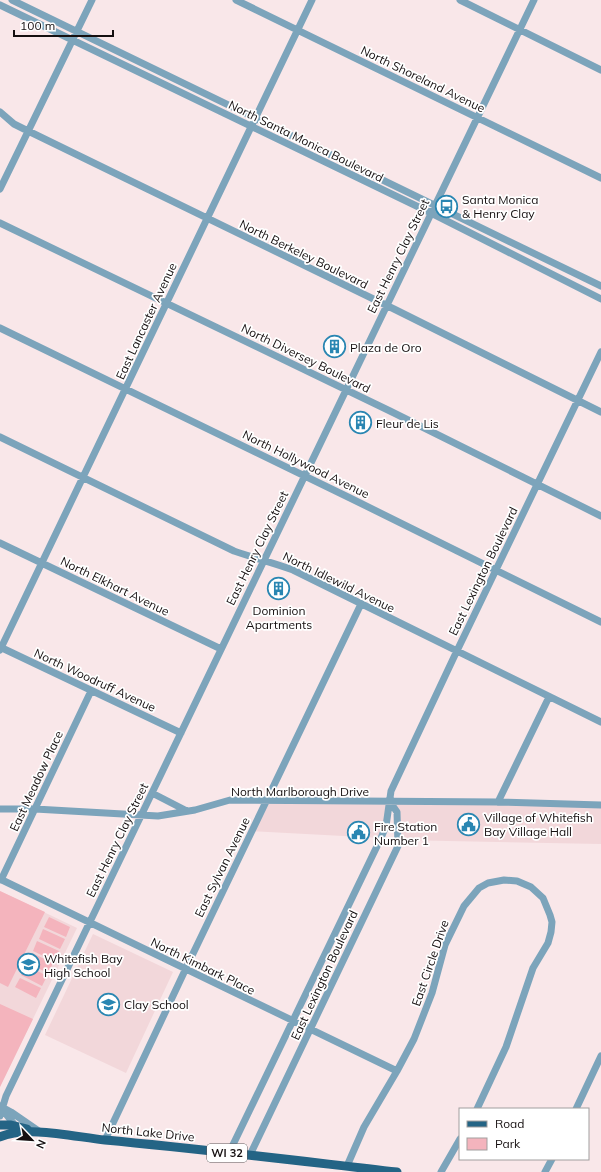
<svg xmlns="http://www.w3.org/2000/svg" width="601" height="1172" font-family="Mulish,sans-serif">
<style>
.built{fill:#f2d7da}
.green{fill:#f4b4bd}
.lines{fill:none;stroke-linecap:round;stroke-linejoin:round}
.minor{stroke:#7ca4bb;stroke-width:7}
.major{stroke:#246485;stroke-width:9}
.labels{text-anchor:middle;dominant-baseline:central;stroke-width:3.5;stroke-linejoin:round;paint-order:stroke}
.shield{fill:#fff;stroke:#5b5758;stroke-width:1}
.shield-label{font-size:11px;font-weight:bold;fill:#150f10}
.street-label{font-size:12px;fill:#150f10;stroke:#fff}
.poi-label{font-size:12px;fill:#150f10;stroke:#fff;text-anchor:start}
</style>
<rect width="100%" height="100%" fill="#f9e7e9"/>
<path class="built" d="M267 800 601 805V844L398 840 397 812 390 802 381 838 251 831Z
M0 891 77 928 0 1087Z
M93 934 173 972 126 1073 45 1035Z"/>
<path class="green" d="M0 891 45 912 8 987 0 983Z
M49 917 70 927 66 937 44 927Z
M43 929 65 939 60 949 39 939Z
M37 941 59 951 54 961 33 951Z
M32 953 53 963 48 973 27 963Z
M26 965 47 976 42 986 21 975Z
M20 978 41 988 36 998 15 987Z
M0 1004 33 1019 0 1087Z"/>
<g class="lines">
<path class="minor" d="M12 0 601 286
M236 0 601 178
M460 0 601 70
M0 5 431 213 601 299
M0 112 14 124 22 128 394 309 601 412
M0 189 92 0
M0 223 390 411 601 516
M0 328 348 497 601 622
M0 437 234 551C254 558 274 563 293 570L601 722
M0 543 221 649
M0 647 181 733
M0 650 312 0
M152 793 187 811
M498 802 549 697
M0 809H35L158 816 195 810 230 800 498 802 601 805
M0 879 397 1071
M1 880 91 691
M0 1106 11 1112 40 1132
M2 1107 6 1114 17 1128
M576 1109 601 1056
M0 1116 6 1096 45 1015 534 0
M105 1140 188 964 361 604
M229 1153 381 838 386 826 391 791 454 657 601 352
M250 1155 398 846 397 812 390 802
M347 1166 364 1127 397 1071 414 1039 432 993 445 945 464 906 479 888 488 883 504 880 517 881 531 887 543 898 550 915 552 922 551 932 548 943 533 968 506 1047 477 1109
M441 1172 460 1139
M545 1172 552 1159"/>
<path class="major" d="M0 1125H11L27 1129
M0 1137C27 1125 75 1137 105 1140 202 1149 300 1161 397 1172"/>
</g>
<defs>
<symbol id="bus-ring" viewBox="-11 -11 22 22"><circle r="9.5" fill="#fff" stroke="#2986b2" stroke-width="1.5"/><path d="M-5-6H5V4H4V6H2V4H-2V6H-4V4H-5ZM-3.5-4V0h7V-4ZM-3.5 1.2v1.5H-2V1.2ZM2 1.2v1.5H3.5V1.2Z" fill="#2986b2"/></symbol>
<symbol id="building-ring" viewBox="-11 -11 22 22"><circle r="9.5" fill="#fff" stroke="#2986b2" stroke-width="1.5"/><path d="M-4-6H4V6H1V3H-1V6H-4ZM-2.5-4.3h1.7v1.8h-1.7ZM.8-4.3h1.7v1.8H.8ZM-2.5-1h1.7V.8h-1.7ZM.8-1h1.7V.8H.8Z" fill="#2986b2"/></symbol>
<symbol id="civic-ring" viewBox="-11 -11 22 22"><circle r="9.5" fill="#fff" stroke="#2986b2" stroke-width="1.5"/><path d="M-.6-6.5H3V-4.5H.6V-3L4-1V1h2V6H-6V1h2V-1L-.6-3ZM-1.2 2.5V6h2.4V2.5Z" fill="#2986b2"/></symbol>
<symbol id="school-ring" viewBox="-11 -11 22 22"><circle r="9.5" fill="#fff" stroke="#2986b2" stroke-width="1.5"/><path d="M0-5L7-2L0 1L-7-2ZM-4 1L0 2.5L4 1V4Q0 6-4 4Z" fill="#2986b2"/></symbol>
</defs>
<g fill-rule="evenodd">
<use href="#bus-ring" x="434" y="194" width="25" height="25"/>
<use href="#building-ring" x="322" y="334" width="25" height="25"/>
<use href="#building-ring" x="348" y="410" width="25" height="25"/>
<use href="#building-ring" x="266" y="576" width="25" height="25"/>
<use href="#civic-ring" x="456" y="812" width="25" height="25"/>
<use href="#civic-ring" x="346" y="820" width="25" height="25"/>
<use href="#school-ring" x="16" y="952" width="25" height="25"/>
<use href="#school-ring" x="96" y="992" width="25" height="25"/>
</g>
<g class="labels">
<rect class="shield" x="207" y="1144" width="40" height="18" rx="3"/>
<g class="shield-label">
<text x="227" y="1153">WI 32</text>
</g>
<g class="street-label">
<text transform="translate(423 79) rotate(26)">North Shoreland Avenue</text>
<text transform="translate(306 141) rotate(26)">North Santa Monica Boulevard</text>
<text transform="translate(304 254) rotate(26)">North Berkeley Boulevard</text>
<text transform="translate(398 256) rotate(-64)">East Henry Clay Street</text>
<text transform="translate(146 321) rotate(-65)">East Lancaster Avenue</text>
<text transform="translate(306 358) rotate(26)">North Diversey Boulevard</text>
<text transform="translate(306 464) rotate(26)">North Hollywood Avenue</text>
<text transform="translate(257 548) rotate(-64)">East Henry Clay Street</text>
<text transform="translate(483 571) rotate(-64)">East Lexington Boulevard</text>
<text transform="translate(339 582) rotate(26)">North Idlewild Avenue</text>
<text transform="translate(115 586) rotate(26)">North Elkhart Avenue</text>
<text transform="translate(95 680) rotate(25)">North Woodruff Avenue</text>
<text transform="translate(36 781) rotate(-65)">East Meadow Place</text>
<text x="300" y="791">North Marlborough Drive</text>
<text transform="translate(117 840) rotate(-64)">East Henry Clay Street</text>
<text transform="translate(222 867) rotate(-64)">East Sylvan Avenue</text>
<text transform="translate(430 963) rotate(-71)">East Circle Drive</text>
<text transform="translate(203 966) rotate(26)">North Kimbark Place</text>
<text transform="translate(324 975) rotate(-65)">East Lexington Boulevard</text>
<text transform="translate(148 1132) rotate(6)">North Lake Drive</text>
</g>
<g class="poi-label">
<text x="462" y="199">Santa Monica<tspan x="462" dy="14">&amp; Henry Clay</tspan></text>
<text x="350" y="347">Plaza de Oro</text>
<text x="376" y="423">Fleur de Lis</text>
<text x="279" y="610" text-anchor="middle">Dominion<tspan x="279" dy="14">Apartments</tspan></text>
<text x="484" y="817">Village of Whitefish<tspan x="484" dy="14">Bay Village Hall</tspan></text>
<text x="374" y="826">Fire Station<tspan x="374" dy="14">Number 1</tspan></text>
<text x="44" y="958">Whitefish Bay<tspan x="44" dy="14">High School</tspan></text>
<text x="124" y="1004">Clay School</text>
</g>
</g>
<rect x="459" y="1108" width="130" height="52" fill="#ffffff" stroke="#a19f9f"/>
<rect x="467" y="1121" width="20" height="6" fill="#246485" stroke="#a19f9f"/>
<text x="495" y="1128" font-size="12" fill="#150f10">Road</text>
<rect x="467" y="1138" width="20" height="12" fill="#f4b4bd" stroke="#a19f9f"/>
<text x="495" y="1148" font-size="12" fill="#150f10">Park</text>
<g transform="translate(32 1140) rotate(115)" stroke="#ffffff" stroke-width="3" paint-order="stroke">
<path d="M0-3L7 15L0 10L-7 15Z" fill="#150f10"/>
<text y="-6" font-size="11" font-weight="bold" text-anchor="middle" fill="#150f10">N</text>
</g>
<path d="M14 30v6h99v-6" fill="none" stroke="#150f10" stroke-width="2"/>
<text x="20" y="30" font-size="12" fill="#150f10" stroke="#ffffff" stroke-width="3" paint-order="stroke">100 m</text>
</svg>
